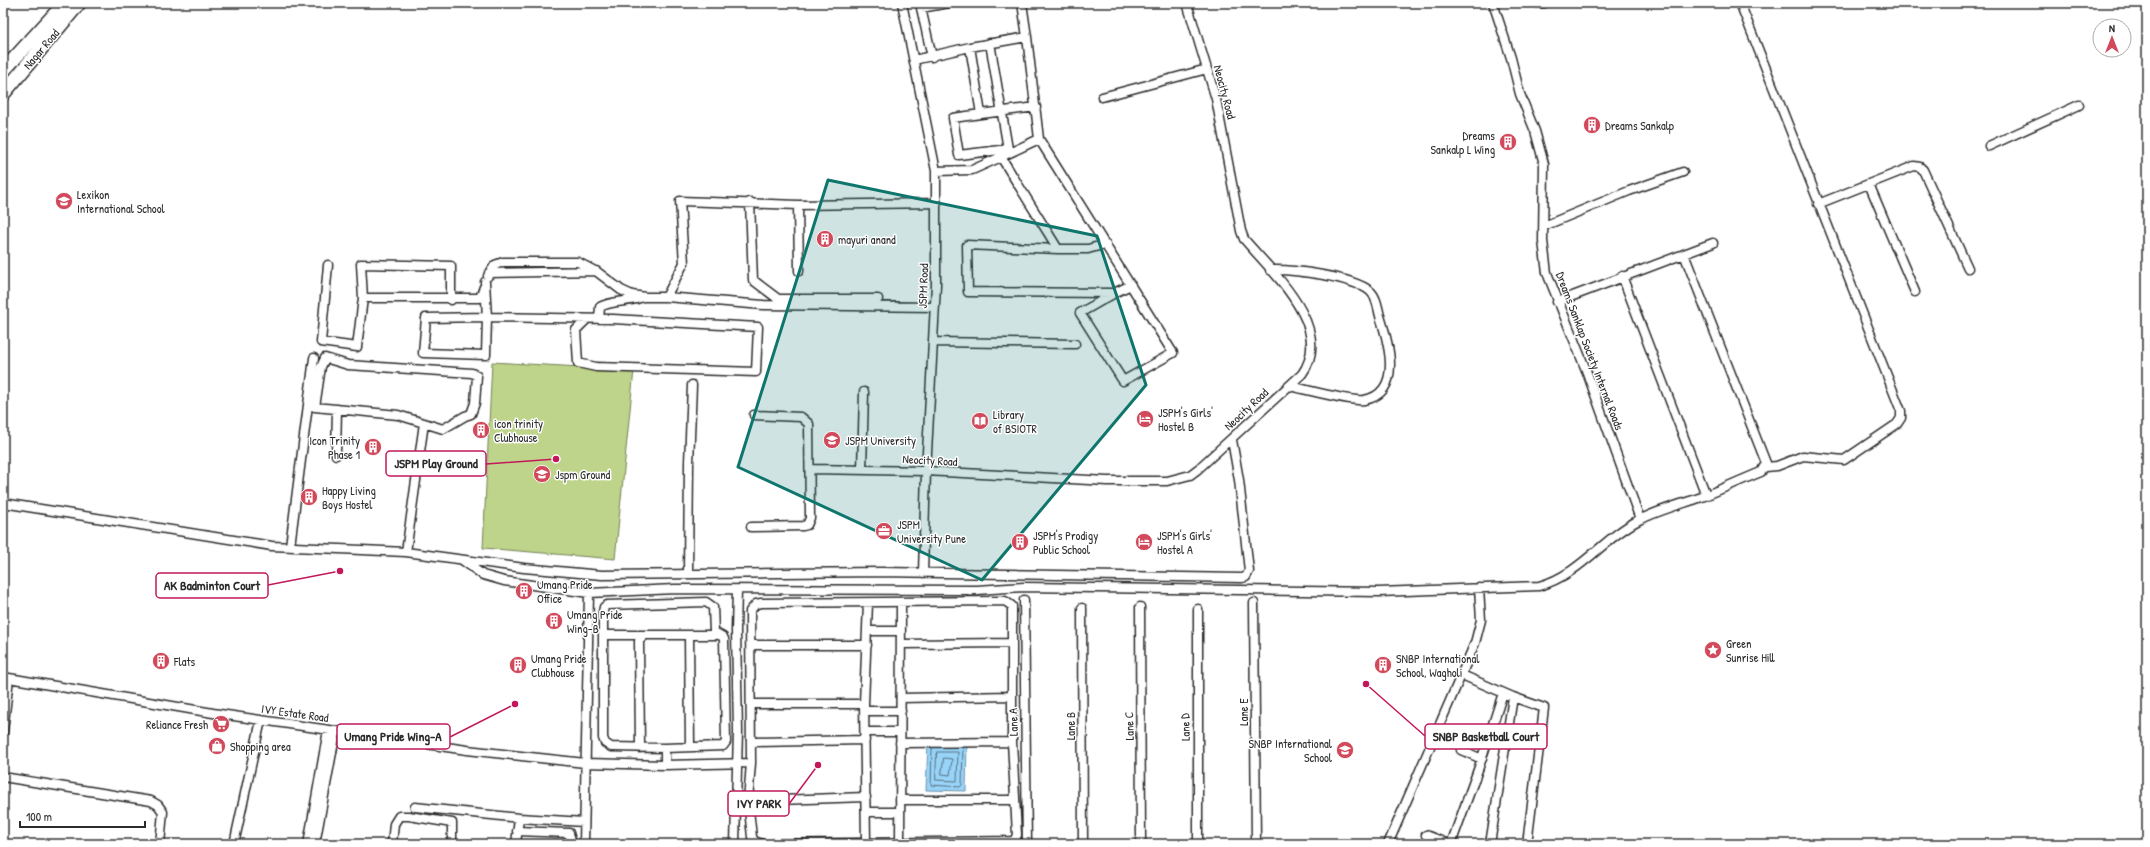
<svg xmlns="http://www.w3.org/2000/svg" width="2150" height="847" font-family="'Patrick Hand',sans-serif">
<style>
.green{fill:#bed48a;stroke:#74805a}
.water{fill:#98d4f9;stroke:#6c90a7}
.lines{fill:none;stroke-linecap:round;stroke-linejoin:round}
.shore{stroke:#576f7d;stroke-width:1}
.minor-casing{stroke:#2b2b2b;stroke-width:11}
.trunk-casing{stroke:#2b2b2b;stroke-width:16}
.minor{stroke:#fff;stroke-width:8}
.trunk{stroke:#fff;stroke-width:13}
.marked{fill:#0f766e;fill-opacity:0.2;stroke:#0f766e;stroke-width:3;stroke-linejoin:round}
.labels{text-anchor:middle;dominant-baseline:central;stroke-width:3;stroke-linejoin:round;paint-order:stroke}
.street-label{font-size:12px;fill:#2b2b2b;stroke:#fff}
.poi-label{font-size:12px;fill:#2b2b2b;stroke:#fff;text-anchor:start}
.leader{fill:none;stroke:#c2185b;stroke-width:1.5}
.callout-dot{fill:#c2185b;stroke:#fff;stroke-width:1.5}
.callout{fill:#fff;stroke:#c2185b;stroke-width:1.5}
.callout-label{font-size:13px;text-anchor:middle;font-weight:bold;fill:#2b2b2b}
</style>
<rect width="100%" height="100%" fill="#fff"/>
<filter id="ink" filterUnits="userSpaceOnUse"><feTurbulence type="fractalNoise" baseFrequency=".025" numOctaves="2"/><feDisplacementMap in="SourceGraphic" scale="8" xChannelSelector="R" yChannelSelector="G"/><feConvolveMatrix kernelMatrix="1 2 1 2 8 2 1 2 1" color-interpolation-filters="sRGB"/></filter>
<g filter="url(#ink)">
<path class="green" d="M492 362 634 370 615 559 483 548Z"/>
<path class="water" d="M967 742 966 791 926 790 928 743Z"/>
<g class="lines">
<path class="shore" d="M932 748 931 785 960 787 962 785 963 747
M937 752H958L957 781 936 780Z
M944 758 952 759 950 775 942 774Z"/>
<defs>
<path id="minor" d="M902 3 936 171V285L926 471 923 573
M1493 3 1511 58 1520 94 1535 131 1544 164 1543 241 1547 273 1586 370 1640 519
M1537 3H1544
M1740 3 1901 411V418L1897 424 1844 460 1803 456 1777 466 1766 467
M1027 37 1039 139
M970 47 981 114 1036 107
M932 57 921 8 949 3
M914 60 970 47 1027 37 1022 3
M1102 97 1207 69
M981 114 953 118 959 155 1008 149 990 43
M1989 146 2079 105
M1001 157 1039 139 1173 353 1123 381 1080 313 1113 294
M936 171 972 170 1001 157 1058 249 967 245 968 292 1114 293 1131 285
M1869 184 1915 292
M750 202 753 280 778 299H878
M1818 204 1914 166 1920 167 1923 170 1968 268
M798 205 799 271
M1544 226 1629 191 1683 172
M1058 249H1088L1106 244
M328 265 321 342 357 347 363 298H480L484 287
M1270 270C1293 269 1353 277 1370 291 1377 297 1378 309 1380 316 1388 341 1404 393 1364 400 1350 402 1305 389 1289 386
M489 273 596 271 621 290 632 295 645 297H666L763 305 935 307
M488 276 495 265 503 262H578L595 271
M1622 276 1706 495
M485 282 487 317 426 318 423 353 486 355 487 317 613 319 758 327 756 372 596 367 578 363 576 330 586 320
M666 297 684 263 680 201 798 205 937 203
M363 298 361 264 451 266V300
M1557 302 1713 243
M599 319 600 307C610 301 628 302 640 298
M933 342 1075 344
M336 455 337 409
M810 469 926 471 1107 481H1167L1190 475 1198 469 1302 374C1335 328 1272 272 1244 239L1241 231 1216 99 1187 3
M862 470 864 392
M3 503 272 546 406 552 524 568 602 575 881 572 1242 578 1246 577 1249 571 1239 480 1232 440
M751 527 803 526 807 525 810 518 809 424 801 417 754 415
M290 546 314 358
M406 552 424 423 443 429 465 416 471 414 475 403 477 376 472 373 348 365 325 358 321 367 315 407 398 415 424 423
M462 560 483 575 504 581 589 593 675 589 977 590 1024 587 1379 592 1539 586C1580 575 1603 538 1639 520 1659 510 1682 504 1702 497 1722 489 1741 480 1761 472L1766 463 1684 254
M688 574 689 463 692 385
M1024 600 1027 844
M1254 603 1256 844
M1140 607 1141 844
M1082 608 1083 844
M1198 609V844
M868 631H901
M603 635H645
M689 635 690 747
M901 644 1012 643
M751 645H867
M1462 675 1513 697 1544 708 1527 844
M3 677 213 713 467 750 585 763 665 765 751 763
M901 698 1012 696
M751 704H864L868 603
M864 704 866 842
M865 711H901
M3 732 9 678
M865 732H900
M751 742 865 740
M900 743 1012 742
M640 748 639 641 645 635H716
M1461 750 1482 759
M665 765V748L611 747 605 743 603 738V612L604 607 607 605 706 602 713 607 714 632 723 637 724 639 726 742 723 746 665 748
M3 777 151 801 158 805 163 812 160 844
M900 800H1015
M748 801 866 797
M415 807 519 818 584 822
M867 812H900
M517 831 569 833 572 844
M1426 835 1449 844
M234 844 261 720
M308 844 328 730
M315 844 336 731
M392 844 394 824 399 816H409L452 823V844
M516 844 519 818
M584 844 589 593
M735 844 738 731 736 631 737 590
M762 844 754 841 752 837 748 801 751 763 750 611 756 604 761 603 1005 601 1012 606V742L1017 835 1014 841 773 844
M900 844 901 603
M1388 844 1475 643 1481 620 1479 588
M1451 844 1479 767 1503 693
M1490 844 1513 697"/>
<path id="trunk" d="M3 71 65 3
M3 94 79 3"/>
</defs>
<use href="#minor" class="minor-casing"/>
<use href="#trunk" class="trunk-casing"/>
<use href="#minor" class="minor"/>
<use href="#trunk" class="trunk"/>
</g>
</g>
<path class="marked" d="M828 180 1097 236 1146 385 982 580 738 467Z"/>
<defs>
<symbol id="building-disc" viewBox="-11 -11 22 22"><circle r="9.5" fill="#d1495b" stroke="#fff"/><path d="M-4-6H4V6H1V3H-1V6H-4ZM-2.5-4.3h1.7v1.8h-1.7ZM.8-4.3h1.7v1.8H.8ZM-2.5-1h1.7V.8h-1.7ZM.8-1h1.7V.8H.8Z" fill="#fff"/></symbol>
<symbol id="school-disc" viewBox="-11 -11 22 22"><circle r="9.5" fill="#d1495b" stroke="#fff"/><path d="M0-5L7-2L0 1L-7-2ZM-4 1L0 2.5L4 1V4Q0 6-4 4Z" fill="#fff"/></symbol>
<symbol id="hotel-disc" viewBox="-11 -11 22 22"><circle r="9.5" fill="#d1495b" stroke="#fff"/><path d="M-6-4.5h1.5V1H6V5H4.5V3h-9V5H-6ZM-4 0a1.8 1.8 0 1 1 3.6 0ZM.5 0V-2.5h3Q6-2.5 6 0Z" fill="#fff"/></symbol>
<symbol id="library-disc" viewBox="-11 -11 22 22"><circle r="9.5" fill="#d1495b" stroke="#fff"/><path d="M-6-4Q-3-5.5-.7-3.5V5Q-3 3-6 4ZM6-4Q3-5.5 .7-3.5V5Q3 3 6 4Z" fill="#fff"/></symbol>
<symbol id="university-disc" viewBox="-11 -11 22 22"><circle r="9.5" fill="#d1495b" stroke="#fff"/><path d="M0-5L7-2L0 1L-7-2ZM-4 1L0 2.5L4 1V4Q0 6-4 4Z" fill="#fff"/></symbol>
<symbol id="office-disc" viewBox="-11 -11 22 22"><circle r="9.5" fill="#d1495b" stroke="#fff"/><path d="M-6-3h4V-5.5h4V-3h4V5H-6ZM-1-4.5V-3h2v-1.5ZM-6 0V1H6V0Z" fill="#fff"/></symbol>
<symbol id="sight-disc" viewBox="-11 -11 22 22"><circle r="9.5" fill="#d1495b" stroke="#fff"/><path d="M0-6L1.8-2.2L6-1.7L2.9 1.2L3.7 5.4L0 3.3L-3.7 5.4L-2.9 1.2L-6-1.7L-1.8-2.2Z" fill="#fff"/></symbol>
<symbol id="supermarket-disc" viewBox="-11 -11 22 22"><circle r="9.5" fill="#d1495b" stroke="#fff"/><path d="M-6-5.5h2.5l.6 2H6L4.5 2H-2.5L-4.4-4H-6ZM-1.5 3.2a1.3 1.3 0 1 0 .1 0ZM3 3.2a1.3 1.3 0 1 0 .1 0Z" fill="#fff"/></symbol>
<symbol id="shop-disc" viewBox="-11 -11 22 22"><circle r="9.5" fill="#d1495b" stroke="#fff"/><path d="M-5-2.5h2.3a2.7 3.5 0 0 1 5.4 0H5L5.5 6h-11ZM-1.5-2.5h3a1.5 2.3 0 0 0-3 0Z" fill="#fff"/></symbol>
</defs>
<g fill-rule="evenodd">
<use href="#building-disc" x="1582" y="115" width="20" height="20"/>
<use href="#building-disc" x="1498" y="132" width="20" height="20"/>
<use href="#school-disc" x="54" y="191" width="20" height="20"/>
<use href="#building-disc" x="815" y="229" width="20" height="20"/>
<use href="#hotel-disc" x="1135" y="409" width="20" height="20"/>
<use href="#library-disc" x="970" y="411" width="20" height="20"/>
<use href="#building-disc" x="471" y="420" width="20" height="20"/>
<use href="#university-disc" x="822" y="430" width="20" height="20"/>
<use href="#building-disc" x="363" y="437" width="20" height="20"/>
<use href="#university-disc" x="532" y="464" width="20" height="20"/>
<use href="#building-disc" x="299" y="487" width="20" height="20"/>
<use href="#office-disc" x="874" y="521" width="20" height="20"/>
<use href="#building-disc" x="1010" y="532" width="20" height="20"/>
<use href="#hotel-disc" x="1134" y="532" width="20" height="20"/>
<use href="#building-disc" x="514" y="581" width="20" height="20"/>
<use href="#building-disc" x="544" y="611" width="20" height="20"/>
<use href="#sight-disc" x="1703" y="640" width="20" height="20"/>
<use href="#building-disc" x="151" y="651" width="20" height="20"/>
<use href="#building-disc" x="508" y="655" width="20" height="20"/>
<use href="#building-disc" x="1373" y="655" width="20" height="20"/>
<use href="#supermarket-disc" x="211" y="714" width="20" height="20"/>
<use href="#shop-disc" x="207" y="736" width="20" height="20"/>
<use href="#school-disc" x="1335" y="740" width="20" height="20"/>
</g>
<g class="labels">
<g class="street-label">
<text transform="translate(41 49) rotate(-50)">Nagar Road</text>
<text transform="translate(1225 92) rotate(75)">Neocity Road</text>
<text transform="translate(923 286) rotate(-88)">JSPM Road</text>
<text transform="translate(1590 351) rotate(69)">Dreams Sanklap Society Internal Roads</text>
<text transform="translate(1246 409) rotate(-43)">Neocity Road</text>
<text transform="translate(930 460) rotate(3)">Neocity Road</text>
<text transform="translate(1243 712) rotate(-90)">Lane E</text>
<text transform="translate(295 713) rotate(8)">IVY Estate Road</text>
<text transform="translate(1013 722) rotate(-91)">Lane A</text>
<text transform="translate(1070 726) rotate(-90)">Lane B</text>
<text transform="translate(1129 726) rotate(-91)">Lane C</text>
<text transform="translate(1185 727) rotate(-91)">Lane D</text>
</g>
<g class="poi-label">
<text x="1605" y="125">Dreams Sankalp</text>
<text x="1495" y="135" text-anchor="end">Dreams<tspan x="1495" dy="14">Sankalp L Wing</tspan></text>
<text x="77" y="194">Lexikon<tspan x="77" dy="14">International School</tspan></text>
<text x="838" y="239">mayuri anand</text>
<text x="1158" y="412">JSPM's Girls'<tspan x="1158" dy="14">Hostel B</tspan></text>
<text x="993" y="414">Library<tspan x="993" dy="14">of BSIOTR</tspan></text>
<text x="494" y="423">icon trinity<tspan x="494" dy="14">Clubhouse</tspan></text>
<text x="360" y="440" text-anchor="end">Icon Trinity<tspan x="360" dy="14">Phase 1</tspan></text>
<text x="845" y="440">JSPM University</text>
<text x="555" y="474">Jspm Ground</text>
<text x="322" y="490">Happy Living<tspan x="322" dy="14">Boys Hostel</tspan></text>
<text x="897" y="524">JSPM<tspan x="897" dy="14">University Pune</tspan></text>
<text x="1033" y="535">JSPM's Prodigy<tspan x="1033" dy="14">Public School</tspan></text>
<text x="1157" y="535">JSPM's Girls'<tspan x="1157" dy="14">Hostel A</tspan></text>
<text x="537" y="584">Umang Pride<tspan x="537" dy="14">Office</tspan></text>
<text x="567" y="614">Umang Pride<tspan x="567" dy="14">Wing-B</tspan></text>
<text x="1726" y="643">Green<tspan x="1726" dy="14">Sunrise Hill</tspan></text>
<text x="531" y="658">Umang Pride<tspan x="531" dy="14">Clubhouse</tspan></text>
<text x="1396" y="658">SNBP International<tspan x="1396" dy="14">School, Wagholi</tspan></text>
<text x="174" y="661">Flats</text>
<text x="208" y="724" text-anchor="end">Reliance Fresh</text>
<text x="1332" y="743" text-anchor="end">SNBP International<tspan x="1332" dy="14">School</tspan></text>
<text x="230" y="746">Shopping area</text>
</g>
</g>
<path class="leader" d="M556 459L486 464M340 571L268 585M1366 684L1425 736M515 704L450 737M818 765L789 804"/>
<g class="callout-dot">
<circle cx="556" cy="459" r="4"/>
<circle cx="340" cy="571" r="4"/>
<circle cx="1366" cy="684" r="4"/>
<circle cx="515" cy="704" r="4"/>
<circle cx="818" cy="765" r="4"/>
</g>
<g class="callout">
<rect x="386" y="451" width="100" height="25" rx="4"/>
<rect x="156" y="573" width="112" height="25" rx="4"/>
<rect x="1425" y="724" width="122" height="25" rx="4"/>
<rect x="337" y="724" width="113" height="25" rx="4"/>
<rect x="728" y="791" width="61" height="25" rx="4"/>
</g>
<g class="callout-label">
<text x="436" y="468">JSPM Play Ground</text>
<text x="212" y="590">AK Badminton Court</text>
<text x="1486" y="741">SNBP Basketball Court</text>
<text x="393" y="741">Umang Pride Wing-A</text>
<text x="759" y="808">IVY PARK</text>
</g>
<rect width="2150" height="847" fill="none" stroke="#fff" stroke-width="16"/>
<rect x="8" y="8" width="2134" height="831" fill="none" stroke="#2b2b2b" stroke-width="1.5" filter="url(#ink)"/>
<g transform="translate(2112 38)"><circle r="19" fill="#ffffff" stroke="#aaaaaa"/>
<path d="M0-3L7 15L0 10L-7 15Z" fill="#d1495b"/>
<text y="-6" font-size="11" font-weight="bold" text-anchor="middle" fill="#2b2b2b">N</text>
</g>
<path d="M20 821v6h125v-6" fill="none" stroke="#2b2b2b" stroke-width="2"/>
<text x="26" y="821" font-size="12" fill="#2b2b2b" stroke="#ffffff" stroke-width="3" paint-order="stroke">100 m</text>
</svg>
